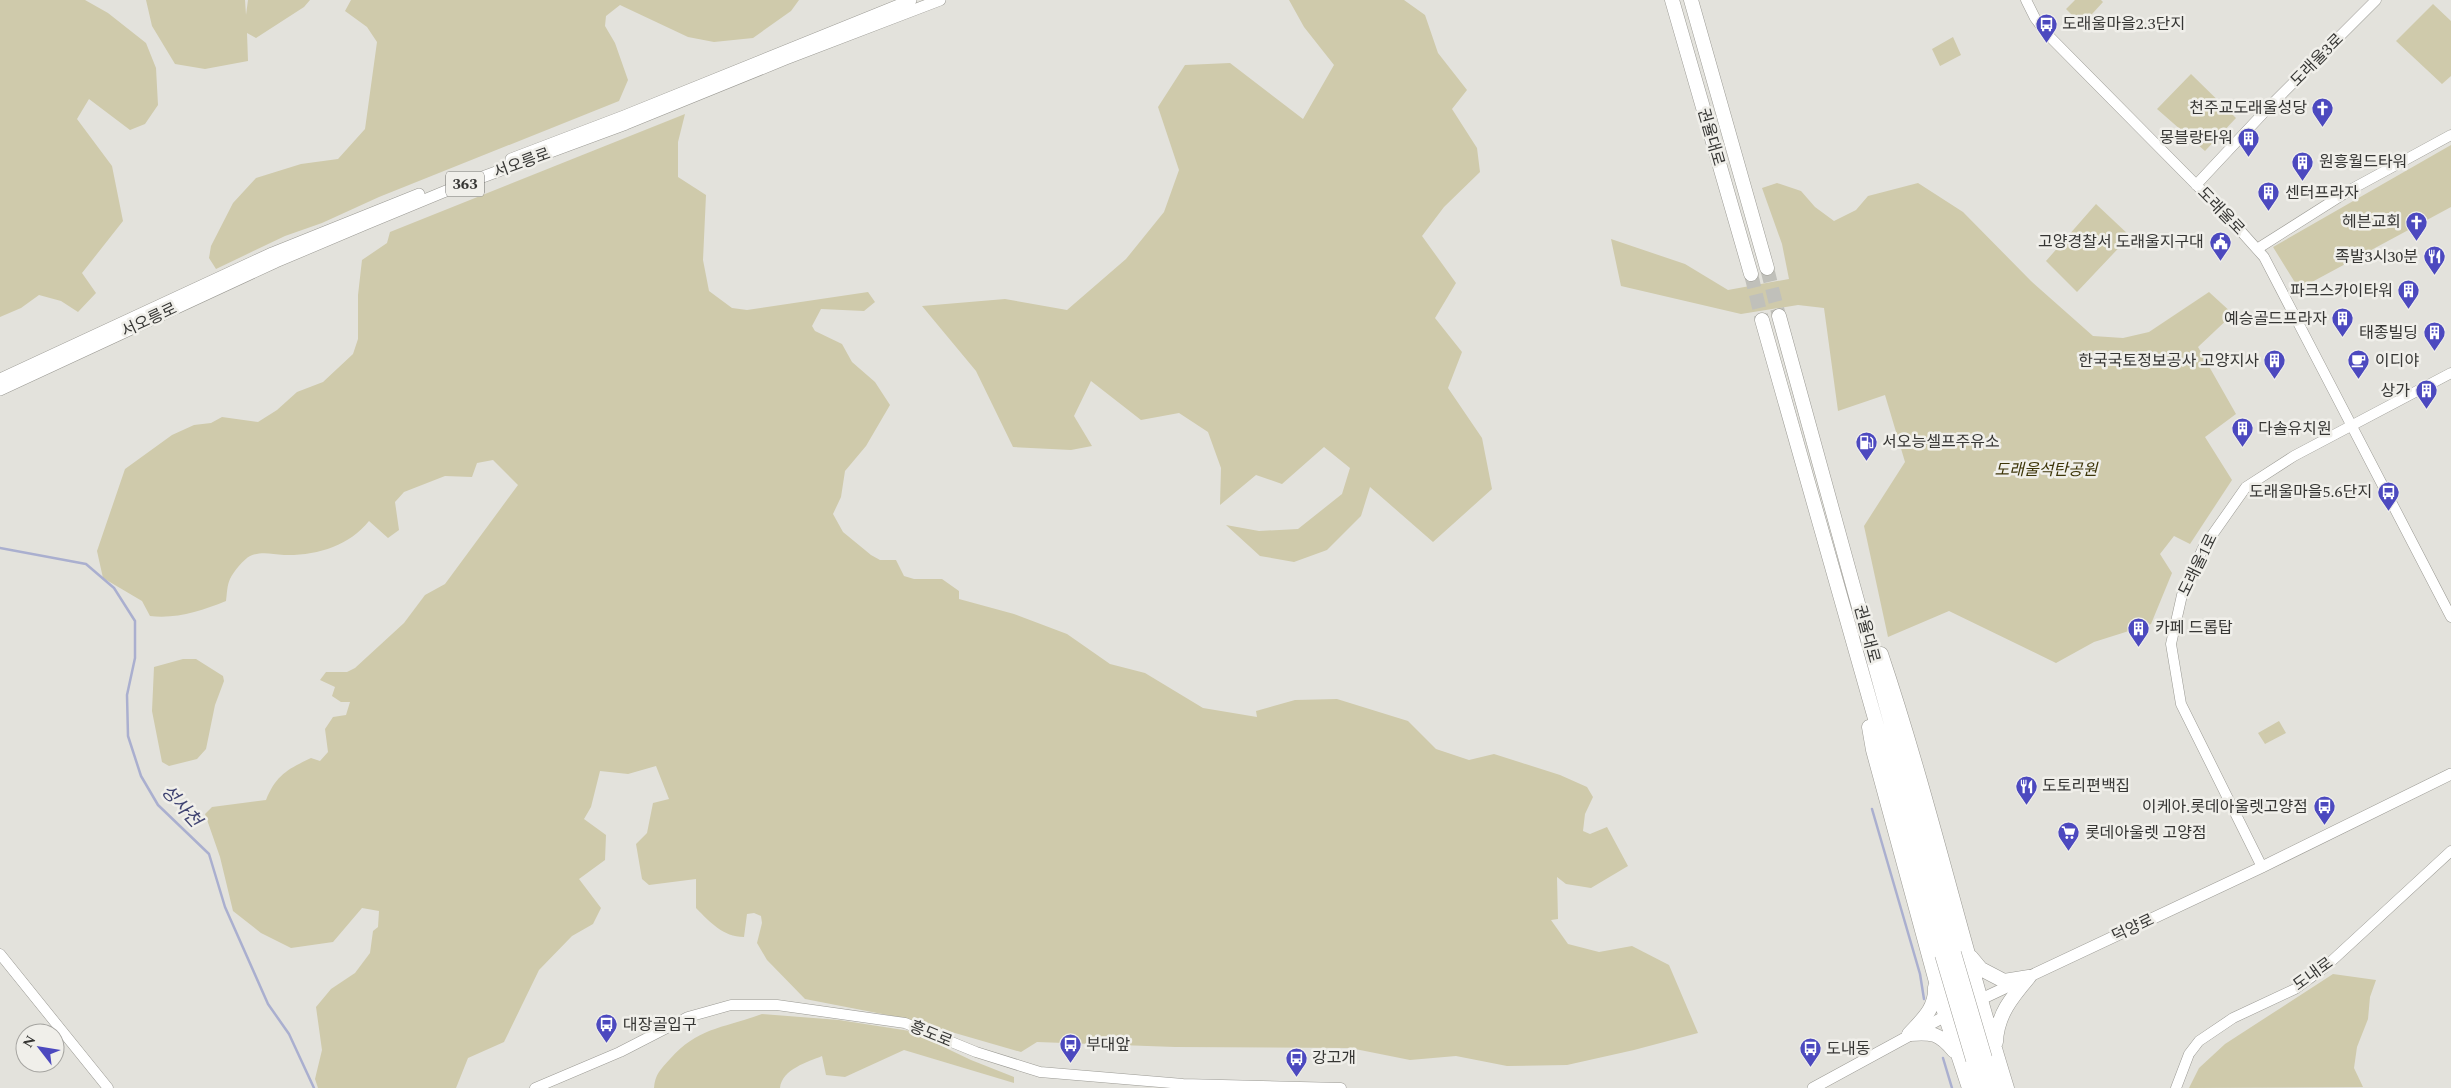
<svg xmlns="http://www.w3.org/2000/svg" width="2451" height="1088" font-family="Spectral,'Noto Sans KR',serif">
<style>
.green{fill:#cfcaab}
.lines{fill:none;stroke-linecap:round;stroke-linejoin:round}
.stream{stroke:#aaafcf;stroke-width:2.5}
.highway-tunnel{stroke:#c0c0ba;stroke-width:14;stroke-dasharray:14 7;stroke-linecap:butt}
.secondary-casing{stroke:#9b9a94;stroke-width:11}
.primary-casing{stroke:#9b9a94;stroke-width:12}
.highway-casing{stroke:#9b9a94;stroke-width:15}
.secondary{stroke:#fff;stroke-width:10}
.primary{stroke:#fff;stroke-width:11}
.highway{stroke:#fff;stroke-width:14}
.highway-bridge-casing{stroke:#9b9a94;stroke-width:15;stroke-linecap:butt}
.highway-bridge{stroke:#fff;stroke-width:14}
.labels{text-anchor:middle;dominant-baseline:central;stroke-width:5;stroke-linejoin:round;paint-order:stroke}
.shield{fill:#f0efea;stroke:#6e6e6b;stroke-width:1}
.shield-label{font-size:15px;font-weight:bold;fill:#363634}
.poi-label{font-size:16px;fill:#363634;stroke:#f0efea;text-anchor:start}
.street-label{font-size:16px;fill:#363634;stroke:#f0efea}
.park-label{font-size:16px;font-style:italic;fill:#3d3508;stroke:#f0efea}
.water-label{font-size:18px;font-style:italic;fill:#404472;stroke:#f0efea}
</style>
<rect width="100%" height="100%" fill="#e3e2dc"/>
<path class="green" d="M0 0H85L108 13 146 43 156 68 158 105 145 124 130 130 89 99 77 119 112 166 123 221 82 273 96 293 78 312 61 301 39 295 21 308 0 317Z
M146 0H245L246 15 248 0H310L304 7 256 38 247 33 248 61 205 69 175 64 152 26Z
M351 0H799L791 11 753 38 714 42 688 37 620 5 606 16 605 26 615 43 628 80 619 101 379 197 322 223 285 236 216 269 209 258 211 246 233 203 256 178 301 164 338 159 365 129 377 42 367 27 345 11Z
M1289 0H1404L1425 15 1438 53 1467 90 1452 109 1477 148 1480 172 1444 207 1422 236 1456 283 1435 318 1462 352 1448 388 1482 438 1492 489 1433 542 1370 487 1361 516 1327 550 1294 562 1260 556 1226 525 1259 531 1298 529 1342 494 1350 468 1324 447 1282 484 1256 475 1220 505 1221 468 1208 432 1179 413 1141 420 1091 381 1074 416 1092 446 1071 450 1013 447 976 371 922 306 1005 299 1067 310 1126 259 1164 212 1179 170 1158 107 1185 65 1230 63 1303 119 1334 65 1304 27Z
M2075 0H2101L2103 2 2082 25 2066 9Z
M2433 4 2451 21V76L2442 84 2396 41Z
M1953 37 1961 55 1940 66 1932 49Z
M2191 74 2236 118 2205 151 2157 109Z
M685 114 678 142V177L706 195 703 260 709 291 732 308 747 310 868 292 875 302 864 311 821 309 812 326 815 331 842 344 852 362 875 382 890 405 866 446 845 471 841 497 833 514 843 532 871 555 880 560H896L904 576 914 579H942L959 591V599L1014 614 1067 634 1110 664 1145 673 1203 708 1257 717 1256 711 1295 700 1337 699 1408 721 1436 749 1469 760 1494 754 1560 775 1587 787 1593 797 1585 814 1583 831 1590 834 1607 827 1628 866 1591 888 1566 884 1557 877 1558 919 1551 920 1568 944 1599 952 1632 946 1669 965 1698 1033 1634 1050 1567 1065 1507 1066 1456 1056 1410 1060 1350 1048 1175 1047 1037 1042 1021 1052 903 1018 805 999 767 960 757 943 762 923 761 916 754 913 747 914 744 937C723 937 710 922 696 908V879L649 885 642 879 636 844 647 833 653 803 669 799 656 766 628 774 600 771 591 807 584 819 606 835 605 860 579 879 601 908 593 924 572 936 539 970 504 1042 468 1058 456 1088H318L315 1079 322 1050 316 1007 331 989 355 973 370 953 373 931 378 927 379 911 362 908 333 942 291 948 261 933 233 911 220 857 205 814 212 807 266 800C276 775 288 769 311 758L320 761 328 752 325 729 333 717 346 715 350 702H341L332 696 335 687 320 680 326 672H347L355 668 404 623 425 595 445 584 518 485 493 460 477 463 472 477 445 476 404 492 395 502 399 530 388 538 369 521C349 546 316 556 284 555 271 554 262 551 250 556 244 559 233 572 230 579 227 585 227 594 226 601 201 611 177 619 150 616L142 601 103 578 97 551 125 469 172 435 194 425 211 423 222 417 258 422 277 410 297 392 323 382 353 354 358 339V295L362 260 387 243 390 232Z
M2451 145V207L2299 289 2273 247Z
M1777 183 1801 191 1815 207 1834 221 1856 210 1868 196 1918 183 1963 212 2031 281 2093 336 2123 338 2149 332 2209 292 2233 314 2198 347 2236 414 2205 437 2232 480 2190 544 2174 536 2160 554 2172 573 2151 624 2094 642 2056 663 1949 611 1888 637 1864 526 1905 462 1885 395 1838 411 1824 308 1798 305 1741 314 1621 286 1611 239 1685 264 1728 290 1789 279 1782 244 1762 188Z
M2096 204 2130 236 2077 292 2046 261Z
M183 659H196L223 676 224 681 215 705 206 749 197 759 169 766 162 762 152 711 154 667Z
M2279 721 2286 733 2265 744 2258 733Z
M2333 974 2376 980 2370 997 2368 1019 2357 1047 2354 1068 2363 1087 2189 1088 2199 1068 2225 1044Z
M762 1014 839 1020 910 1031 971 1060 1014 1077V1083L904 1050 845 1077 826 1075 822 1056C808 1062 782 1069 780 1088H654C655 1074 661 1069 670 1059 698 1027 725 1028 762 1014Z"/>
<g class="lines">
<path class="stream" d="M0 548 86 564 114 588 135 621V658L127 695 128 736 141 776 158 805 209 854 225 907 268 1004 289 1034 314 1088
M1872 809 1920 974 1924 999
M1943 1058 1952 1088"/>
<path class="highway-tunnel" d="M1767 268 1779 316
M1751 274 1762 320"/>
<defs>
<path id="secondary" d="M2026 0 2035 18 2048 35 2230 219 2264 257 2451 617
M2196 185 2269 107 2376 0
M2257 249 2350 190 2451 135
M2262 867 2181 704 2171 644 2182 595 2203 548 2246 487 2294 456 2451 373
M0 954 108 1088
M535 1088 620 1052 688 1017 731 1005H777L905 1023 976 1052 1040 1072 1183 1084 1341 1088
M2176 1088 2189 1054 2199 1041 2233 1018 2295 989 2324 968 2451 851"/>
<path id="primary" d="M511 159 624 116 911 0
M0 379 272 253 419 194
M0 390 276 262 366 224 458 186 626 124 786 59 940 0
M1975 1002 2262 867 2451 774
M1813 1088 1951 1013"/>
<path id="highway" d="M1672 0 1751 274
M1691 0 1767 268
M1779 316 1954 953
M1762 320 1942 955
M1881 654C1929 797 1962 944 2007 1088
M1869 727 1873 750 1945 1015 1969 1088
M1971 957 1981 969 2004 981 2029 977
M1909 1034C1923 1019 1936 1008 1935 987
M1909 1034C1932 1032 1939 1033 1954 1051
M1996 1042C1997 1015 2012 997 2029 977
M1985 1058 1995 1088
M1973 1060 1982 1088"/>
</defs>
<use href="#secondary" class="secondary-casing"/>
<use href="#primary" class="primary-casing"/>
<use href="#highway" class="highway-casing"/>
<use href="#secondary" class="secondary"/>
<use href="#primary" class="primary"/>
<use href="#highway" class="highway"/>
<defs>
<path id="highway-bridge" d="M1954 953 1985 1058
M1942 955 1973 1060"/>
</defs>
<use href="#highway-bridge" class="highway-bridge-casing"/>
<use href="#highway-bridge" class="highway-bridge"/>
</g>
<defs>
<symbol id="bus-pin" viewBox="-11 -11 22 30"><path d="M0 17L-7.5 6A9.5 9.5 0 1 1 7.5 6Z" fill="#4c49bf" stroke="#f0efea"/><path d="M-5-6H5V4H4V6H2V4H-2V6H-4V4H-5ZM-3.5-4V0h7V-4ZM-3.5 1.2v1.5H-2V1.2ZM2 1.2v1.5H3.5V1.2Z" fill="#fff"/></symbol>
<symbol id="church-pin" viewBox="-11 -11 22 30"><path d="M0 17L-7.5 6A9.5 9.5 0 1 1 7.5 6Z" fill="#4c49bf" stroke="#f0efea"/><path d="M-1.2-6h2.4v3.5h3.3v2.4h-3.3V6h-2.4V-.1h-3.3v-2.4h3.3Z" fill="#fff"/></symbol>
<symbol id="building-pin" viewBox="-11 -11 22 30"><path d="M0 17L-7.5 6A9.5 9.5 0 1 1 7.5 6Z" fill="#4c49bf" stroke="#f0efea"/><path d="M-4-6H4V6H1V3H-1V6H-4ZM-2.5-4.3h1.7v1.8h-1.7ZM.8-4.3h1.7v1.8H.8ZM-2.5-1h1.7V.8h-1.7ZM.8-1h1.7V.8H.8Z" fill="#fff"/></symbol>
<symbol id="civic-pin" viewBox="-11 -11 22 30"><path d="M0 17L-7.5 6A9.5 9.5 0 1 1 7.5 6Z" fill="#4c49bf" stroke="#f0efea"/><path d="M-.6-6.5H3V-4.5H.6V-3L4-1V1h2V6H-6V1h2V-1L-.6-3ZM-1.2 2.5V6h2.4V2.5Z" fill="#fff"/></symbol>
<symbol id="restaurant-pin" viewBox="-11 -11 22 30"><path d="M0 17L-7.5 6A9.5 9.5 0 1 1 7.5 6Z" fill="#4c49bf" stroke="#f0efea"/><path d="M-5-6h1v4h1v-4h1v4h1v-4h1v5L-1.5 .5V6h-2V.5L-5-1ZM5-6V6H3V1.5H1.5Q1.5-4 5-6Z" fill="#fff"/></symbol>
<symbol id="cafe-pin" viewBox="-11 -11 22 30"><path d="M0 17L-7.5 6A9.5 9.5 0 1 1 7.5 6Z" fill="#4c49bf" stroke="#f0efea"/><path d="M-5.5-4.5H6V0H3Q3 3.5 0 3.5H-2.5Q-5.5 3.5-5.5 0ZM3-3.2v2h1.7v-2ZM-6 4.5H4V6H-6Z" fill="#fff"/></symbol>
<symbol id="fuel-pin" viewBox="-11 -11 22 30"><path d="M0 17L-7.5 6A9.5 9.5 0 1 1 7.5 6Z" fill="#4c49bf" stroke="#f0efea"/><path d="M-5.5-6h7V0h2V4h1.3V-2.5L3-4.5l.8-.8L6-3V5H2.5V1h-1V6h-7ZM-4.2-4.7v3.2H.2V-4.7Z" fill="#fff"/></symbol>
<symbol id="supermarket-pin" viewBox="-11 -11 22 30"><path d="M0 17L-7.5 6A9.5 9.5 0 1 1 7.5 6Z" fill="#4c49bf" stroke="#f0efea"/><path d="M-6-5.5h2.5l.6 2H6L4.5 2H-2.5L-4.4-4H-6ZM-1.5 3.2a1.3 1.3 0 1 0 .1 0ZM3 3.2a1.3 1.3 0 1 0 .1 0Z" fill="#fff"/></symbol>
</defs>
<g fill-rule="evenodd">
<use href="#bus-pin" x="2034" y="12" width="25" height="34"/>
<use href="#church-pin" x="2310" y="96" width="25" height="34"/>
<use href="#building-pin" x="2236" y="126" width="25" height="34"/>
<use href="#building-pin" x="2290" y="150" width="25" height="34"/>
<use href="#building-pin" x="2256" y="180" width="25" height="34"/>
<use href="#church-pin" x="2404" y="210" width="25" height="34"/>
<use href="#civic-pin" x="2208" y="230" width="25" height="34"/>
<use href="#restaurant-pin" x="2422" y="244" width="25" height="34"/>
<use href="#building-pin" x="2396" y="278" width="25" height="34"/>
<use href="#building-pin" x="2330" y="306" width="25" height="34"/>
<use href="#building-pin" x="2422" y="320" width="25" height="34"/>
<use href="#building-pin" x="2262" y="348" width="25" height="34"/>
<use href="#cafe-pin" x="2346" y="348" width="25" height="34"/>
<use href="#building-pin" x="2414" y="378" width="25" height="34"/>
<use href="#building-pin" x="2230" y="416" width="25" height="34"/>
<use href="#fuel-pin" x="1854" y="430" width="25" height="34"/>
<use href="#bus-pin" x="2376" y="480" width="25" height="34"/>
<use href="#building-pin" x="2126" y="616" width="25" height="34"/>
<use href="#restaurant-pin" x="2014" y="774" width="25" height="34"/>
<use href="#bus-pin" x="2312" y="794" width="25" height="34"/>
<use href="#supermarket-pin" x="2056" y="820" width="25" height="34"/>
<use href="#bus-pin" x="594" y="1012" width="25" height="34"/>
<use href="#bus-pin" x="1058" y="1032" width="25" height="34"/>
<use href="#bus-pin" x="1798" y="1036" width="25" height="34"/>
<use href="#bus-pin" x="1284" y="1046" width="25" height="34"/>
</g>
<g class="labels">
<rect class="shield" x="446" y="171.5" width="38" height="25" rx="4"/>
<g class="shield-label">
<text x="465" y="184">363</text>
</g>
<g class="poi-label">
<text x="2062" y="24">도래울마을2.3단지</text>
<text x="2307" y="108" text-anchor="end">천주교도래울성당</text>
<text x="2233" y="138" text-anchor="end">몽블랑타워</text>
<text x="2319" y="162">원흥월드타워</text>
<text x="2285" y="193">센터프라자</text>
<text x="2401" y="222" text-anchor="end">헤븐교회</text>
<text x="2204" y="242" text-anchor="end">고양경찰서 도래울지구대</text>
<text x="2418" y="257" text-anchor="end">족발3시30분</text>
<text x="2393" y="291" text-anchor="end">파크스카이타워</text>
<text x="2327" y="319" text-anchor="end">예승골드프라자</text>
<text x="2418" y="333" text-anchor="end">태종빌딩</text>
<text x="2259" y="361" text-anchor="end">한국국토정보공사 고양지사</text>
<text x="2375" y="361">이디야</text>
<text x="2410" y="391" text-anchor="end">상가</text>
<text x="2258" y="429">다솔유치원</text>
<text x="1882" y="442">서오능셀프주유소</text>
<text x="2372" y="492" text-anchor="end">도래울마을5.6단지</text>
<text x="2155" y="628">카페 드롭탑</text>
<text x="2042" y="786">도토리편백집</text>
<text x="2308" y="807" text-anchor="end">이케아.롯데아울렛고양점</text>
<text x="2085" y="833">롯데아울렛 고양점</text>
<text x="623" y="1025">대장골입구</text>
<text x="1086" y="1045">부대앞</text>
<text x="1826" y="1049">도내동</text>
<text x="1312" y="1058">강고개</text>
</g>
<g class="street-label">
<text transform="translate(2317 60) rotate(-45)">도래울3로</text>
<text transform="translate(1711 137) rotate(74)">권율대로</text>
<text transform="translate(522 163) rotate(-20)">서오릉로</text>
<text transform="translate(2221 211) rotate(46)">도래울로</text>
<text transform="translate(149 320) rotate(-25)">서오릉로</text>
<text transform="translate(2198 565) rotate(-64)">도래울1로</text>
<text transform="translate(1867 634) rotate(75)">권율대로</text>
<text transform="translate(2133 928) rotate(-25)">덕양로</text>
<text transform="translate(2313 974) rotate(-36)">도내로</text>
<text transform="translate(931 1034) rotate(22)">흥도로</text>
</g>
<g class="park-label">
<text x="2046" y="470">도래울석탄공원</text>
</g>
<g class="water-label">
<text transform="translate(181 806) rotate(48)">성사천</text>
</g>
</g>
<g transform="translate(40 1048) rotate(301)"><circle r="24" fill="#f0efea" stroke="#a6a5a1"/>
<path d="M0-4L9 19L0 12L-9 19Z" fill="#4c49bf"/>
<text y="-8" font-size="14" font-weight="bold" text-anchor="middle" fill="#363634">N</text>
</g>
</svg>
